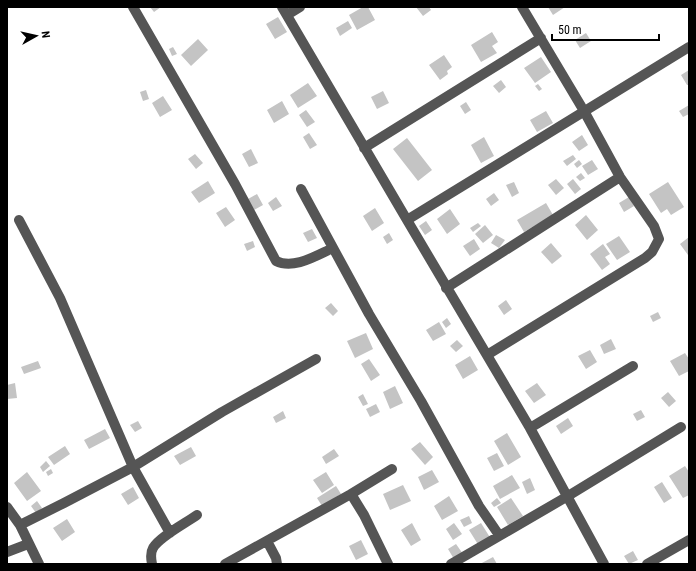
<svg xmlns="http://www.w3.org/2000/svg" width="696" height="571" font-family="'Roboto Condensed',sans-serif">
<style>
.building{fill:#c4c4c4}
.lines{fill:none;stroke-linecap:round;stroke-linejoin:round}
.minor{stroke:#555;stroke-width:10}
</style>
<rect width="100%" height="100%" fill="#fff"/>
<path class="building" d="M150 7H161L154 12Z
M363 7H368L375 20 357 30 349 15Z
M416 7H429L431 10 423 16Z
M548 7H565L553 15Z
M278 17 287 32 275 39 266 24Z
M348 21 352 28 340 36 336 28Z
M492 32 498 42 492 46 497 53 481 62 471 45Z
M586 33 591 41 580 48 575 40Z
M198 39 208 50 191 66 181 55Z
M173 47 177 54 172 56 169 49Z
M444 55 452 67 447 71 448 74 440 80 429 65Z
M541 57 551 72 535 83 524 68Z
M689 70V85H687L681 75Z
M501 80 506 87 499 93 493 86Z
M308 83 317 96 298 108 290 95Z
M538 84 542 89 539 91 535 86Z
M146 90 149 99 143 101 140 92Z
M383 91 389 103 377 109 371 97Z
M163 96 172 110 160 117 152 103Z
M282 101 289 114 274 123 267 110Z
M466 102 471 110 465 114 460 106Z
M689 105V114L683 117 679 111Z
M306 110 315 122 307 127 299 115Z
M546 111 553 123 537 132 530 120Z
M309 133 317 145 310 149 303 137Z
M582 135 588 145 579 151 572 142Z
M484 137 494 156 481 163 471 145Z
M407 138 432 170 418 181 393 149Z
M251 149 258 163 249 167 242 154Z
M195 154 203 163 196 169 188 159Z
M573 155 576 159 567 166 563 161Z
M579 160 582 164 577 168 574 164Z
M592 160 598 169 588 175 582 166Z
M581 173 585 178 580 181 576 177Z
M556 179 564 188 556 195 548 185Z
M573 179 581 189 575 194 567 184Z
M208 181 215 193 199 203 191 192Z
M514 182 519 193 512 197 506 185Z
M668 182 684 207 671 215 667 209 661 213 649 194Z
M494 193 499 200 491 206 486 199Z
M257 194 263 205 254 210 248 199Z
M276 197 282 206 273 211 268 203Z
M629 197 634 206 624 212 619 203Z
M546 203 553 215 524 232 517 220Z
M226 207 235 220 225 227 216 213Z
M375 208 384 223 372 231 363 216Z
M450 209 460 224 447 234 437 219Z
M586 215 598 230 587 240 575 225Z
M426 221 432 230 425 235 419 226Z
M478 223 481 226 473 232 470 228Z
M485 225 493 235 483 243 475 234Z
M312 229 317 238 308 242 303 233Z
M389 233 393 240 387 244 383 237Z
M496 235 505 240 499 248 491 243Z
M619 236 630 252 617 260 606 244Z
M689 237V254L688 255 680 244Z
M474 239 480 249 470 256 463 246Z
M253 241 255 247 247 251 244 244Z
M551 243 562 256 552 264 541 252Z
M603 244 610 254 605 257 610 264 602 270 590 254Z
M506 300 512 309 504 315 498 306Z
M331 303 338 311 333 316 325 308Z
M658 312 661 318 653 322 650 316Z
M447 318 451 324 446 328 442 322Z
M439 322 446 334 433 341 426 330Z
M366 333 373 349 355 358 347 341Z
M611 339 616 349 604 354 600 345Z
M457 340 463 346 456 352 450 346Z
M590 350 597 362 586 369 578 356Z
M685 353 689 359V371L679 376 670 361Z
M470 356 478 370 463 379 455 365Z
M369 359 380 375 371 381 361 364Z
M38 361 41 368 24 374 21 367Z
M15 383 17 398 7 399V385Z
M537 383 546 395 534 403 525 391Z
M395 386 403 403 390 409 383 392Z
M668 392 676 401 669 407 661 398Z
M363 394 368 404 363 406 358 397Z
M376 404 380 412 370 417 366 409Z
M641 410 645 417 637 421 633 414Z
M283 411 286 418 276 423 273 417Z
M568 418 573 426 561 434 556 426Z
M138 421 142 428 135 432 130 425Z
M105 429 110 438 89 449 84 440Z
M507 433 521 457 508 465 494 441Z
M420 442 433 457 425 465 411 449Z
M65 446 70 454 54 465 48 457Z
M191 447 196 456 180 465 174 456Z
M334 449 339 456 326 464 322 457Z
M497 453 504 466 494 471 487 458Z
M46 461 50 466 43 472 40 467Z
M685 466 689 472V495L683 498 669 476Z
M51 469 53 473 48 476 46 472Z
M432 470 439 482 424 490 418 477Z
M27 472 41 491 27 501 14 483Z
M326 472 334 485 322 493 313 480Z
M512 475 520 488 500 499 493 486Z
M530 478 535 490 527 494 522 482Z
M662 482 672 498 664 503 654 487Z
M403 485 411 501 390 510 383 494Z
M336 486 341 494 322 506 317 498Z
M133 487 139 498 128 505 121 494Z
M449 496 458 511 442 520 434 506Z
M497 498 501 503 494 507 491 503Z
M511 498 523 516 508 525 497 507Z
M37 501 42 508 36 513 31 506Z
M469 516 472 523 464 527 460 520Z
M67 519 75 532 62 541 53 528Z
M412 523 421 540 411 546 401 530Z
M454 523 462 534 453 540 446 529Z
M481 523 491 539 479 546 469 530Z
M361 540 368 554 356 560 349 546Z
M456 544 463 554 454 559 448 549Z
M633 551 638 560 629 564 624 556Z
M493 557 497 564H480Z"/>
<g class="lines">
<path class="minor" d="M133 7 235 184 276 261C294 270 317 255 333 248
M282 7 407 220 689 47
M287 15 300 7
M364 148 541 38
M301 189 369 314 421 401 479 506 499 535
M19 220 60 298 133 467 64 503 20 525
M407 220 530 428 604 564
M446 288 620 177
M487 355 645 258 652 252 659 239 654 226 620 177 584 111 522 7
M530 428 633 366
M351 494 364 515 388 564
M7 507 20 525 39 564
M170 533 133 467 222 412 316 359
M267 541 276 558 277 564
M7 552 28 544
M152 564C151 559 150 553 153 548 159 537 186 523 197 515
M225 564 351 494 392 469
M451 564 568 496 681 427
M647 564 689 540"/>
</g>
<rect width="696" height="571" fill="none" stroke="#000000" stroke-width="16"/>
<g transform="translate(36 36) rotate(82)" stroke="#ffffff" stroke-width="3" paint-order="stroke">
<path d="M0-3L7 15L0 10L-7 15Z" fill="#000000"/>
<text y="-6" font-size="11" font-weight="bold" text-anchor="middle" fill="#000000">N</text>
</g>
<path d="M552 34v6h107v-6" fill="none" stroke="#000000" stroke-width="2"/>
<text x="558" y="34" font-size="12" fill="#000000" stroke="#ffffff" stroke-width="3" paint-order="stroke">50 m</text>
</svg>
